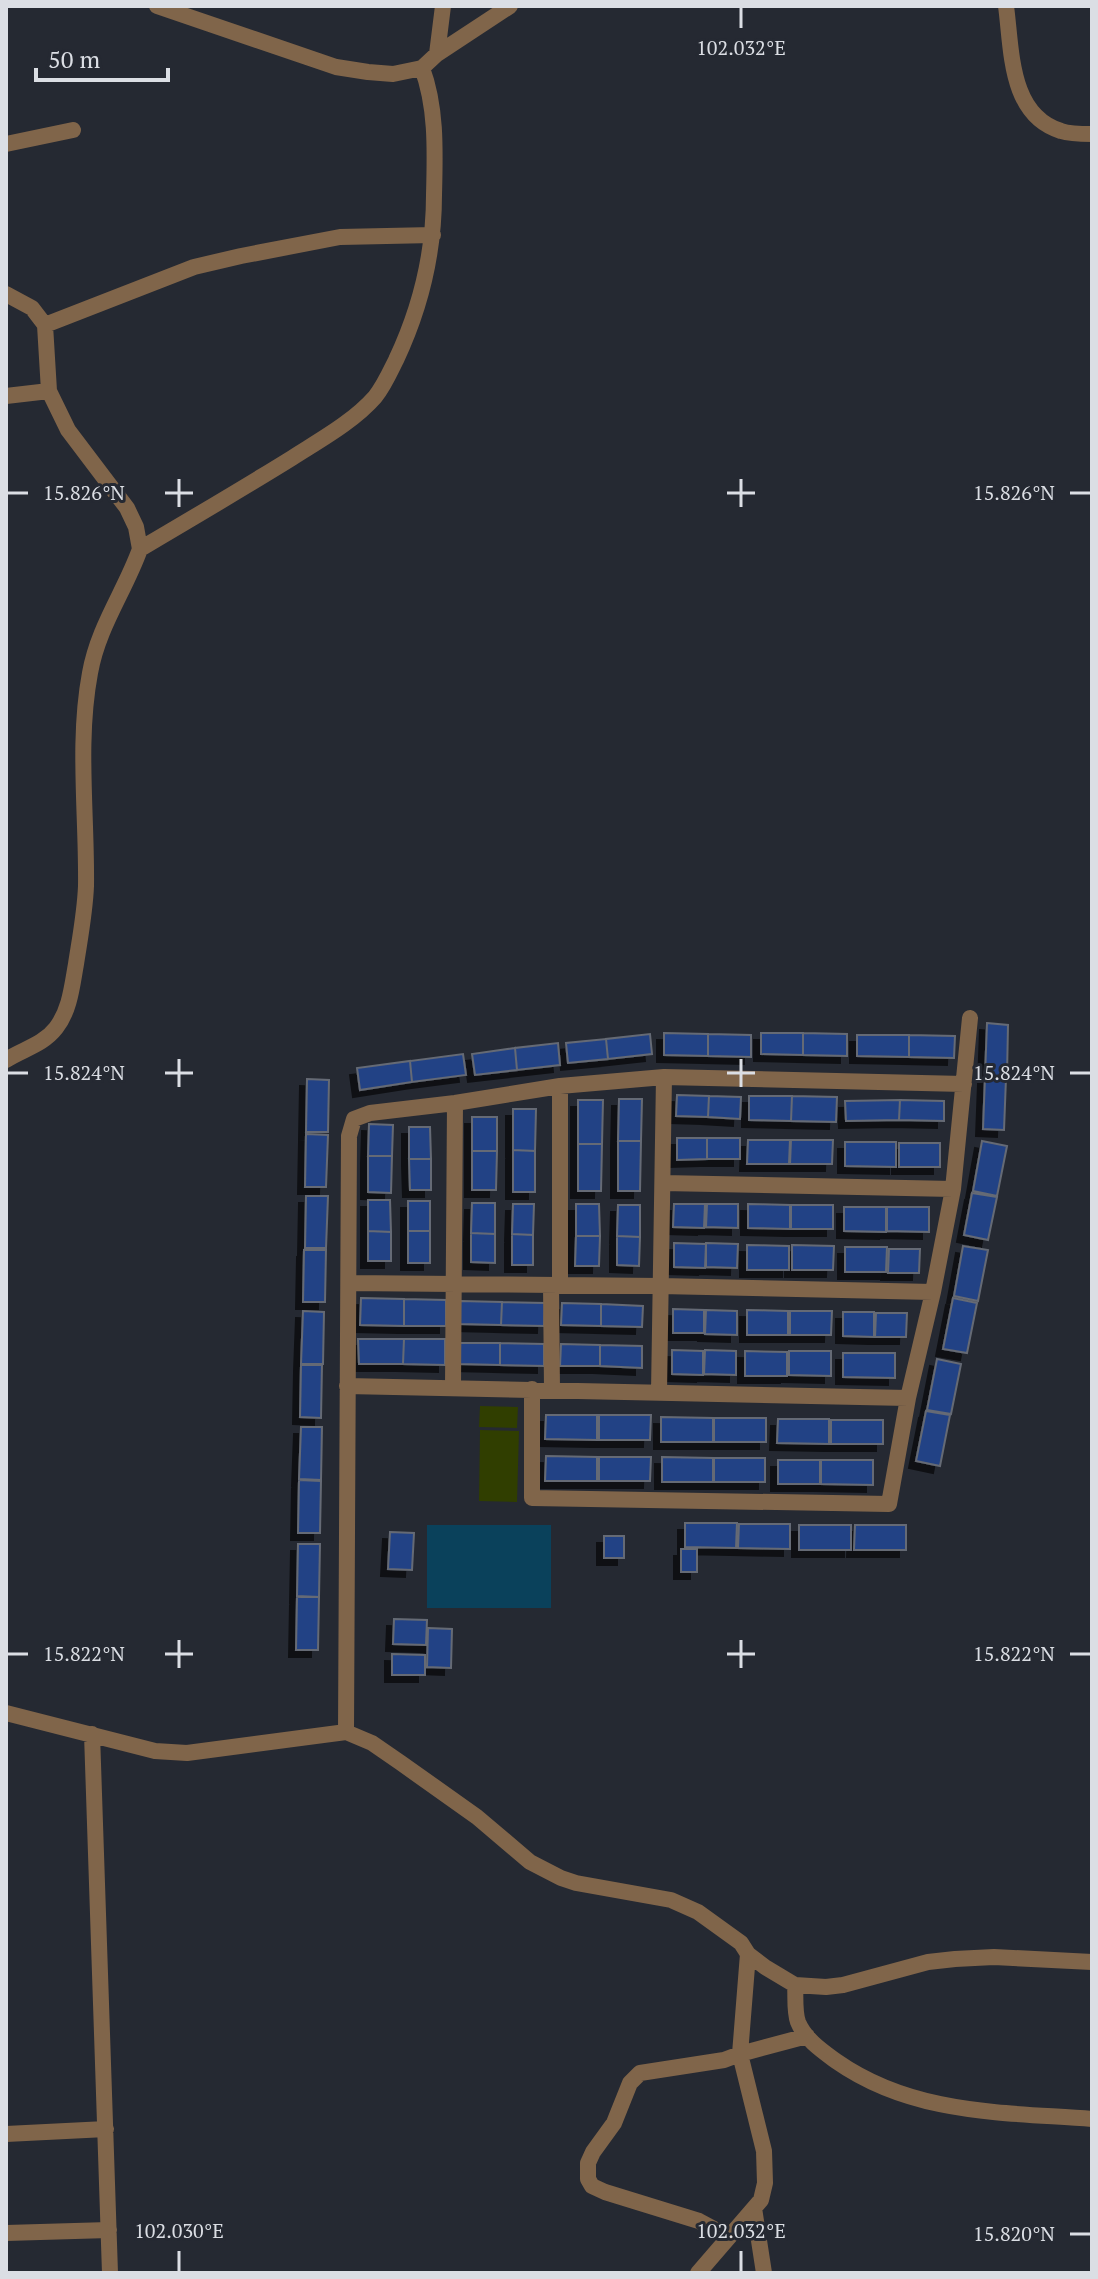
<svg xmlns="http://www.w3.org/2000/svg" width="1098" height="2279" font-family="'PT Serif',serif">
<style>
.green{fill:#303e00}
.water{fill:#0a415b}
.building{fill:#234385;stroke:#656a74;stroke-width:2;filter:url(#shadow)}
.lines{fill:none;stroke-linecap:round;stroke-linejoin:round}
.minor{stroke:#80654a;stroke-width:16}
.ticks{fill:none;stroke:#dbdee4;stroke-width:3}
.ticks-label{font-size:20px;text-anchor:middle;fill:#dbdee4;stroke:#252932;stroke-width:6;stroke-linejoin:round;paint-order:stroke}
</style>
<defs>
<filter id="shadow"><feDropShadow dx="-7" dy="7" stdDeviation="0" flood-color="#0009"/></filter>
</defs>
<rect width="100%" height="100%" fill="#252932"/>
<path class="green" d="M480 1406 518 1407 517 1428 479 1427Z
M480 1430 519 1431 517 1502 479 1501Z"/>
<path class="water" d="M427 1525H551V1608H427Z"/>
<path class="building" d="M987 1023 1008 1025 1007 1076H985Z
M664 1033 708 1034V1056L664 1055Z
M761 1033H803V1055L761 1054Z
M803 1033 847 1034V1056L803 1055Z
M650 1034 652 1054 608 1059 606 1039Z
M708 1034 751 1035V1057L708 1056Z
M857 1035H909V1057L857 1056Z
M909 1035 955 1036 954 1058 909 1057Z
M606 1039 608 1059 568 1063 566 1043Z
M558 1043 560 1065 517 1070 515 1048Z
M515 1048 517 1070 475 1075 472 1054Z
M463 1054 466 1075 412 1082 410 1061Z
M410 1061 412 1082 360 1090 357 1068Z
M985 1077 1006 1078 1004 1130 983 1129Z
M307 1079 329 1080 328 1132H306Z
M677 1095 709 1096 708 1117 676 1116Z
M709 1096 741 1097 740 1119 708 1117Z
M749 1096H792L791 1121 749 1120Z
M792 1096 837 1097 836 1122 791 1121Z
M619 1099H642L641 1141H618Z
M578 1100H603L602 1144H578Z
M900 1100 899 1120 846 1121 845 1101Z
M900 1100 944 1101V1121L899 1120Z
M513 1109H536L535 1151 513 1150Z
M472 1117H497V1151H472Z
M369 1124 393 1125 392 1156H368Z
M409 1127H430L431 1159H409Z
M306 1134 328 1135 326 1187H305Z
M677 1138H707V1159L677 1160Z
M707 1138H740V1159H707Z
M748 1140H790L789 1164H747Z
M791 1140H833L832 1164H790Z
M618 1141H641L640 1191H618Z
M982 1141 1007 1146 997 1196 973 1191Z
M845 1142H896V1167L845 1166Z
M899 1143H940V1167H899Z
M578 1144H602L601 1191H578Z
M513 1150 535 1151V1192H513Z
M472 1151H497L496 1190H472Z
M368 1156H392L391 1193 368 1192Z
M409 1159H431V1190H410Z
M972 1193 997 1197 988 1240 964 1235Z
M306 1196H328L326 1248H305Z
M368 1200H390L391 1232 368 1231Z
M408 1201H430V1231H408Z
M472 1203H495V1234L471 1233Z
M513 1204H534L533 1235 512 1234Z
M576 1204H599L600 1236H576Z
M674 1204H705L704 1228 673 1227Z
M707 1204H738V1228L706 1227Z
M748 1204 790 1205V1229L748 1228Z
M618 1205H640V1237L617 1236Z
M791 1205H833V1229H791Z
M844 1207H886V1232L844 1231Z
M887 1207H929V1232L887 1231Z
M368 1231 391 1232V1261H368Z
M408 1231H430V1263H408Z
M471 1233 495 1234V1263L471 1262Z
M512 1234 533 1235V1265H512Z
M576 1236H600L599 1266H575Z
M617 1236 640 1237 639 1266 617 1265Z
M674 1243 706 1244 705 1268 674 1267Z
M706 1243 738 1244 737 1268 706 1267Z
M747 1245 789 1246V1270H747Z
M792 1245 834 1246 833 1270H792Z
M963 1246 988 1250 978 1301 954 1296Z
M845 1247H887L886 1272H845Z
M889 1249H920L919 1273H888Z
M304 1250H326L325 1302H303Z
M361 1298 404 1299V1326L360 1325Z
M953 1298 977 1303 967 1353 943 1349Z
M404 1299 446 1300V1326H404Z
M460 1301 502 1302 501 1325 460 1324Z
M502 1302 545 1303 544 1326 501 1325Z
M562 1303 601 1304V1326L561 1325Z
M601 1304 643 1306 642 1327 601 1326Z
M673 1309 704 1310V1333H673Z
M706 1310 737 1311V1335L705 1334Z
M747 1310 788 1311V1335H747Z
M303 1311 324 1312 323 1364H301Z
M790 1311H832L831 1335H790Z
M843 1312H874V1337L843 1336Z
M876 1313H907L906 1337H875Z
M358 1339H404L403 1364H359Z
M404 1339H445V1365L403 1364Z
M459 1343H500V1365L459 1364Z
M500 1343 544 1344V1366L500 1365Z
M561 1344 600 1345V1366H560Z
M600 1345 642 1346V1368L600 1366Z
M672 1350 703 1351V1375L672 1374Z
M705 1350 736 1351V1375L704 1374Z
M745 1351 787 1352V1376H745Z
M789 1351H831V1376L789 1375Z
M843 1353H895V1378L843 1377Z
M937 1359 961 1364 951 1414 927 1410Z
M301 1365H322L321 1418 300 1417Z
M926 1411 950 1415 940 1466 916 1461Z
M546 1415H597V1440L545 1439Z
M599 1415H651L650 1440H599Z
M661 1417 713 1418V1442H661Z
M714 1418H766V1442H714Z
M778 1419H829V1444L777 1443Z
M831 1420H883V1444H831Z
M301 1427H322L321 1480 299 1479Z
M546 1456 597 1457V1481H545Z
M599 1457H651L650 1481H599Z
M662 1457 713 1458V1482H662Z
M714 1458H765V1482H714Z
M778 1460H820V1484H778Z
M821 1460H873V1485L821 1484Z
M299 1480 321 1481 320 1533H298Z
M685 1523H737L736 1548 685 1547Z
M739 1524H790V1549L738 1548Z
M799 1525H851V1550H799Z
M855 1525H906V1550H854Z
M390 1532 414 1533 412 1570 388 1569Z
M604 1536H624V1558H604Z
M298 1544H320L319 1597 297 1596Z
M681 1549H697V1572H681Z
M297 1597H319L318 1650H296Z
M394 1619 427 1620 426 1645 393 1644Z
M428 1628 452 1629 451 1668 427 1667Z
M392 1654 425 1655V1675H392Z"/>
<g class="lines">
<path class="minor" d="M157 6 336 67 368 72 393 74 422 68 437 54 510 6
M1006 6C1012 50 1009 115 1061 131 1070 134 1082 134 1092 134
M437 54 443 6
M6 144 73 130
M6 294 32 308 45 325 49 391 68 430 127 508 136 527 140 549
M45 325 194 267 241 256 340 237 433 235
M6 396 49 391
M6 1060C23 1049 43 1045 56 1028 70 1010 72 986 76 964 80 938 85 912 86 886 87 815 77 742 90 673 98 627 125 591 140 549 191 519 242 489 292 458 320 440 353 422 375 397 384 386 390 372 396 360 421 307 434 253 434 195 435 153 437 108 422 68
M663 1183 953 1189
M349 1283 661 1286 933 1292
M551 1285 552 1390
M560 1285V1086
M347 1386 908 1398
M453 1387 455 1103
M532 1389V1498L889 1504 908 1398 933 1292 953 1189 970 1018
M659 1392 664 1077
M6 1713 155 1751 187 1753 346 1732 372 1743 401 1763 477 1817 530 1862 561 1878 576 1883 671 1900 698 1912 741 1943 748 1954 765 1967 795 1985 826 1987 843 1985 928 1962 955 1959 994 1957 1092 1962
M346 1732 349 1136 354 1119 370 1113 455 1103 560 1086 664 1077 964 1084
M92 1734 110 2273
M795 1985C796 1996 794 2011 798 2022 805 2039 821 2050 836 2061 913 2115 1002 2112 1092 2119
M6 2134 106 2129
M754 2208 764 2273
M6 2233 109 2230
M729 2237 699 2221 605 2192 592 2186 588 2179V2163L593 2152 614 2123 630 2083 640 2073 724 2060 740 2054 807 2036
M698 2273 761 2200 765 2183 764 2151 740 2054 748 1954"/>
</g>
<path class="ticks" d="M741 8V28M179 479V507M741 479V507M8 493H28M165 493H193M727 493H755M1070 493H1090M179 1059V1087M741 1059V1087M8 1073H28M165 1073H193M727 1073H755M1070 1073H1090M179 1640V1668M741 1640V1668M8 1654H28M165 1654H193M727 1654H755M1070 1654H1090M1070 2234H1090M179 2251V2271M741 2251V2271"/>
<g class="ticks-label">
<text x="741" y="55">102.032°E</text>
<text x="84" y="500">15.826°N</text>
<text x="1014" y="500">15.826°N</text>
<text x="84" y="1080">15.824°N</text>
<text x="1014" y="1080">15.824°N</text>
<text x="84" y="1661">15.822°N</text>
<text x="1014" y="1661">15.822°N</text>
<text x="179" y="2238">102.030°E</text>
<text x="741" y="2238">102.032°E</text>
<text x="1014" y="2241">15.820°N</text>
</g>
<rect width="1098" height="2279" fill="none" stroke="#dbdee4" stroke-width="16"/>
<path d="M36 68v12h132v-12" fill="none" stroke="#dbdee4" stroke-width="4"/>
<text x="48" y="68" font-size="24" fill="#dbdee4" stroke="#252932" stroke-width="6" paint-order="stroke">50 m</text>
</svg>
